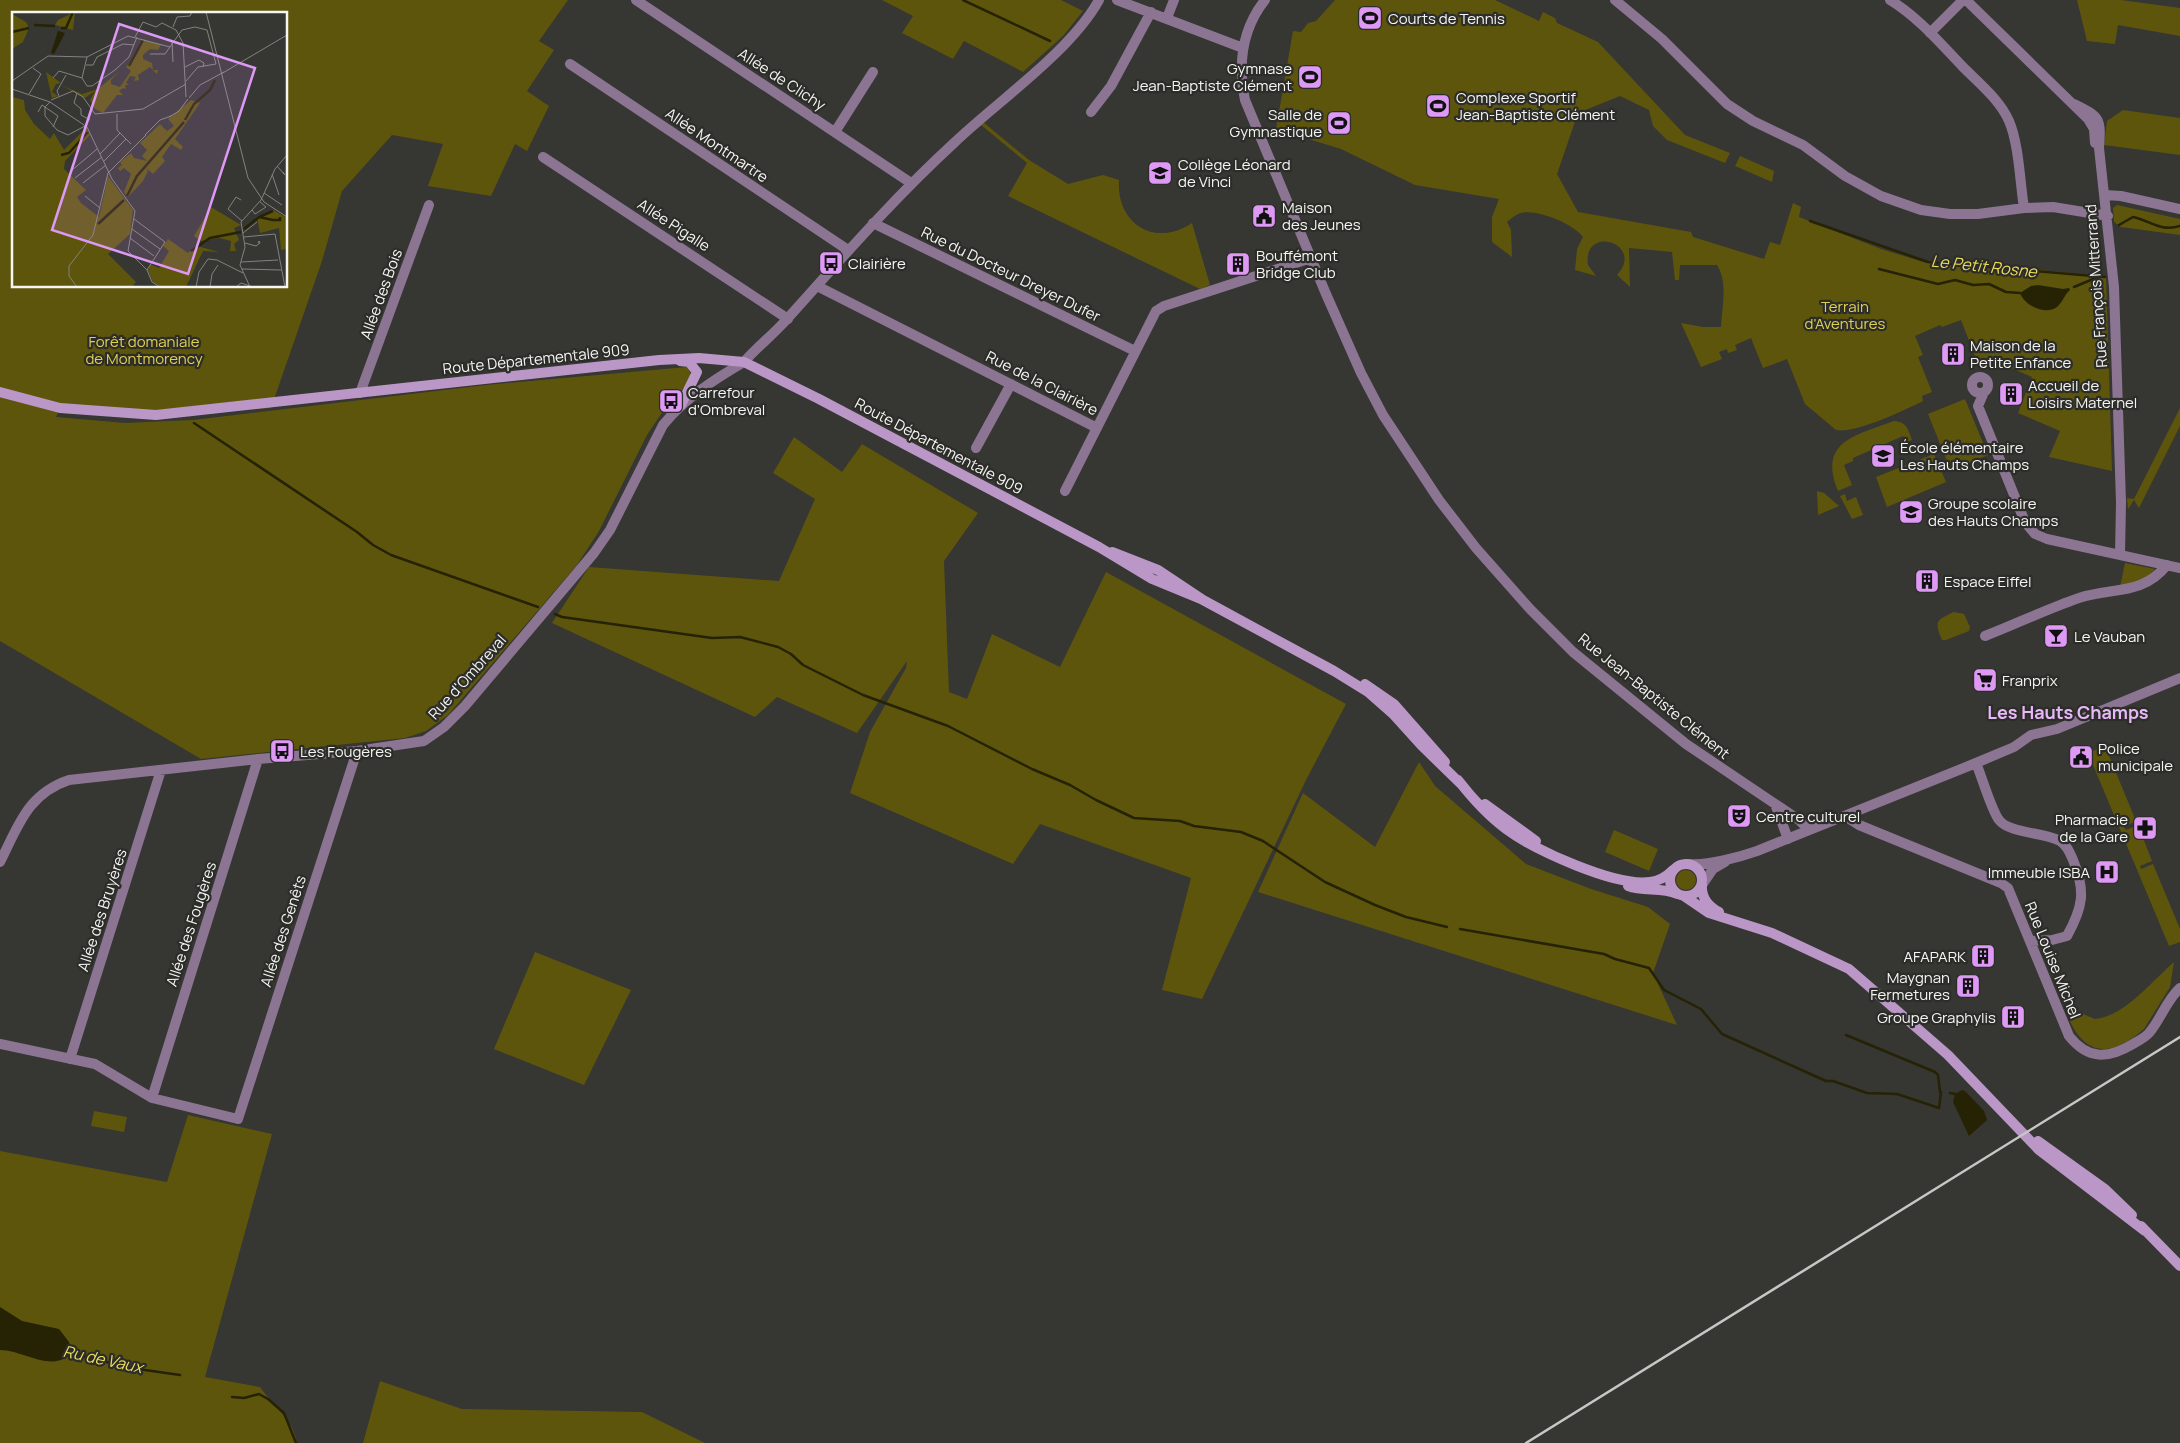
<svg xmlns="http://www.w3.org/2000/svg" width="2180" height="1443" font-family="Manrope,sans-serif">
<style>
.green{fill:#5e550c;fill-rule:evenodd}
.water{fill:#262204}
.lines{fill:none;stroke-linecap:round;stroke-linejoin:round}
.stream{stroke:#262204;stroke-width:2.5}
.minor{stroke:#8b7593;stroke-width:10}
.tertiary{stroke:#8b7593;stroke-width:10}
.secondary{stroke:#bb97c8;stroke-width:10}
.rail{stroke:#c7c7c5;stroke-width:2.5}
.labels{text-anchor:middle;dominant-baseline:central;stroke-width:4.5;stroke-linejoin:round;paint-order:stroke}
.poi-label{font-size:15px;fill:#f5f5f3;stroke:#2c2c29;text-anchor:start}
.street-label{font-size:15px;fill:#f5f5f3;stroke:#2c2c29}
.park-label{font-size:15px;fill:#e0d04f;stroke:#2c2c29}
.water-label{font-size:16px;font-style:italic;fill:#ecdc5c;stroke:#2c2c29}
.quarter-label{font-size:18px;font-weight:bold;fill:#e7b8f8;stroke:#2c2c29}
.inset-river{fill:none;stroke:#262204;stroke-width:2.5}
.inset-road{fill:none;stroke:#828280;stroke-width:1}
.view{fill:#dd99f4;fill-opacity:0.15;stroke:#dd99f4;stroke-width:2.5}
.inset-edge{fill:none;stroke:#f5f5f3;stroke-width:2.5}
</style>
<rect width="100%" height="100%" fill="#363633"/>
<path class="green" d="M0 0H568L539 41 554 50 527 91 549 106 527 151 515 144 491 196 428 186 443 144 392 135 342 191 322 261 271 408 156 415 60 408 56 417 125 423 193 420 486 385 687 367 690 372 691 380 663 411 647 435 599 531 577 565 448 715 426 731 405 738 201 759 0 641ZM14 14H286V286H14Z
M882 0H1061L1083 11 1063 36 1023 72 964 41 953 59 902 33 913 16Z
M1335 0H1495L1539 21 1543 12 1555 18 1557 23 1598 42 1685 135 1730 153 1725 163 1667 140 1653 126 1649 110 1620 96 1578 113 1557 174 1578 212 1691 232 1693 237 1764 259 1770 242 1780 245 1793 203 1801 207 1799 217 1881 249 1927 263 1954 262 2106 276 2112 471 2049 457 2060 431 2018 413 2032 377 1997 362 1980 369 1961 320 1942 327 1940 325 1915 336 1923 355 1918 357 1932 392 1922 396 1923 401C1905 410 1855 434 1836 430L1805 404 1787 359 1763 368 1751 338 1735 345 1737 350 1728 353 1727 349 1719 352 1722 359 1701 367 1681 323 1703 327H1721C1722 307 1728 282 1717 265H1680L1679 280H1675L1672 252 1629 248 1630 287 1617 275C1646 243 1582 224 1588 265L1596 276 1575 270 1577 249 1583 237C1573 224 1538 209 1521 213 1516 214 1511 219 1507 222L1511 230 1512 257 1492 242V217L1499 199 1415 185 1341 149 1276 129 1293 31 1301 32 1308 23 1316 21Z
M2077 0H2121L2180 8V36L2118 25 2115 44 2087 41Z
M2123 110 2180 118V155L2104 145 2107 121Z
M983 122 1029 160 1068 184 1103 175 1119 180C1116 224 1155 248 1192 223L1210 285 1200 289 1008 196 1027 163 981 125Z
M1740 156 1774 171 1772 182 1735 166Z
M2117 205 2180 219V235L2121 227 2114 222 2113 208Z
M1965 399 1988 455 1951 471 1928 414Z
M2180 408V426L2139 508 2134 500 2128 509 2127 498 2134 499Z
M1894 421C1907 422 1908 429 1912 440L1906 442 1903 436 1853 458V461L1844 465 1852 485 1838 491C1817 441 1857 435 1894 421Z
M794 437 842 472 862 444 978 513 944 561 949 692 967 699 992 634 1060 667 1106 572 1346 704 1306 780 1202 999 1162 990 1191 878 1040 824 1013 864 850 793 870 732 906 668 907 661 857 733 777 697 755 717 552 623 589 567 779 581 815 499 773 473Z
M1934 454 1946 482 1887 507 1876 477Z
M1817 491 1824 493 1839 506 1818 515Z
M1845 494 1847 501 1856 497 1863 515 1852 519 1840 496Z
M2125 563 2155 569C2148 580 2132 583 2120 587Z
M1954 612 1964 614 1970 627 1969 631 1946 640H1942C1934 621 1936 620 1954 612Z
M2105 746 2136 821 2124 827 2126 830 2138 825 2152 861 2140 866 2141 869 2153 864 2180 929V942L2169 946 2088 753Z
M1419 762 1435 786 1526 864 1591 889 1648 907 1670 924 1653 973 1677 1025 1258 892 1303 793 1375 847Z
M1614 830 1658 849 1649 871 1605 852Z
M1676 880a10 10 0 1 1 20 0a10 10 0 1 1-20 0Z
M535 952 631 990 584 1085 494 1049Z
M2174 962 2170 987 2144 1029C2113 1056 2086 1059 2068 1017L2083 1014 2095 1019C2125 1016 2152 981 2174 962Z
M94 1111 127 1117 124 1132 91 1126Z
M188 1115 272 1134 205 1377 260 1387C273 1406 293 1419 297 1443H0V1151L167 1182Z
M380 1381 462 1409 642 1412 705 1443H363Z"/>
<path class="water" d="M2038 285 2063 289 2069 288 2070 290C2064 295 2063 302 2057 307 2045 316 2024 305 2020 293L2031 286Z
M1962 1090 1965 1091 1984 1111 1987 1120 1969 1136 1953 1102 1955 1094Z
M0 1307 22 1321 59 1329 69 1342 71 1354C50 1373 24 1350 0 1350Z"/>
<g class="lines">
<path class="stream" d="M963 0 1050 41
M1810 221 1928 262 2105 277
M2119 225 2133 217C2151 221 2160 232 2180 226
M1879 269 1938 284 1955 280 1973 285 1989 284 2006 292 2020 293
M2074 287 2098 277
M194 423 357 532 373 545 391 555 538 607
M555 614 562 617 712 638 740 637 778 647 791 654 803 665 863 695 948 726 1032 769 1070 785 1096 800 1134 818 1180 821 1194 826 1241 832 1263 841 1325 882 1375 905 1406 917 1447 927
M1460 929 1604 954 1615 959 1649 968 1664 990 1701 1009 1722 1034 1826 1081H1833L1867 1093 1897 1094 1939 1108 1941 1092
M1846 1035 1935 1072 1938 1075 1940 1092
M1950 1093 1955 1094
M70 1353 131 1368 180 1375
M232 1397 244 1398 259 1394 268 1399 284 1413 296 1443"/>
<path class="minor" d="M636 0 911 183
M1117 0 1243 48
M1265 0C1242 29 1238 65 1245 100L1326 294 1361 373 1383 415 1439 500 1476 548 1530 609 1573 652 1686 744 1799 820 1809 830
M1615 0 1662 39 1727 104 1753 121 1803 145 1845 176 1881 196 1921 210 1950 214H1978L2024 208 2053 207 2108 216
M1890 0C1918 17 1940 43 1963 67 1979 83 2000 100 2009 121 2019 144 2020 183 2024 208
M1966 0 2088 119 2094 129 2095 143
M1167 18 1174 0
M1930 33 1963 0
M570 64 848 250
M2074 104C2101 117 2101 119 2099 148L2114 287 2121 502 2120 555
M1091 112 1111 86 1151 12
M835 132 873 72
M543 157 788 319
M2105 195 2121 196 2180 209
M873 223 1135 351
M817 286 1097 428
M1972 385a8 8 0 1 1 16 0a8 8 0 1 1-16 0Z
M1984 392 1978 406 2025 522 2035 534 2047 539 2180 568
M360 393 429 205
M976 448 1011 384
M1065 491 1156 311 1164 306 1311 258
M1985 636C2016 624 2047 609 2079 598 2112 587 2142 596 2167 565
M1976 763C1982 777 1991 809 1999 820 2010 834 2045 832 2060 841 2067 845 2070 853 2073 860 2086 891 2083 907 2067 936L2052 940 2030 941
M1775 804 1788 839
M1845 816 1859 825 2001 883 2008 888 2069 1036C2088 1060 2108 1059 2133 1044 2139 1040 2145 1038 2149 1033 2161 1019 2166 1001 2180 988
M0 862C18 827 27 794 69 780L258 759 357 751 424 741 444 727 465 706 594 553 610 530 663 425C685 398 715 379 744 362
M1689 864C1707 866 1740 857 1757 851L1976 763 2014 747 2031 735 2057 729 2180 678
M1702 885 1713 869 1725 862
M0 1044 95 1064 152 1098 238 1119 357 751
M70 1059 161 770
M152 1098 258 759"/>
<path class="tertiary" d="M744 362C758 346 774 334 787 319 841 259 894 198 954 143 998 101 1070 52 1099 0"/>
<path class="secondary" d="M680 361 689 362 697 372 681 405
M0 392 60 408 156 415 659 360 699 358 744 362 819 399 1099 547 1152 579 1203 600
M1112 552 1158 570 1203 600 1334 671 1368 692 1393 714 1421 745 1461 784
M1365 684 1394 704 1445 762
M1458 780C1472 798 1487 815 1506 829 1534 850 1616 887 1650 882 1660 881 1667 876 1673 870
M1485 804 1536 841
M1670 880a16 16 0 1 1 32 0a16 16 0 1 1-32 0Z
M1702 885C1701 898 1708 906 1719 912
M1628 886C1644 892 1661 887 1677 894
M1684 896 1709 913 1772 933 1849 969 1948 1055 2039 1150 2145 1231
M2038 1141 2105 1189 2132 1215
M2141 1226 2180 1266"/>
<path class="rail" d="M1526 1443 2180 1037"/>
</g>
<defs>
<symbol id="stadium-square" viewBox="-11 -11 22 22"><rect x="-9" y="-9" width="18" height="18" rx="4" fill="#dd99f4" stroke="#2c2c29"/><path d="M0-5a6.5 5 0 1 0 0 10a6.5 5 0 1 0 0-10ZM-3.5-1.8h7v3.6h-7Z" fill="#111"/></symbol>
<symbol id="school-square" viewBox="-11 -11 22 22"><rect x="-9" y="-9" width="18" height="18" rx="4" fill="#dd99f4" stroke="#2c2c29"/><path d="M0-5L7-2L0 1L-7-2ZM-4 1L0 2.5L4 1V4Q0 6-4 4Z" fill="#111"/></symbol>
<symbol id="civic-square" viewBox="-11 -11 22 22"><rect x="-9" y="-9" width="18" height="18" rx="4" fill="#dd99f4" stroke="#2c2c29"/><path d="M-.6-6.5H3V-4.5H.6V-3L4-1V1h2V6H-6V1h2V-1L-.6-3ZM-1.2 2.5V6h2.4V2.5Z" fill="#111"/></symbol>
<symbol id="bus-square" viewBox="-11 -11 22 22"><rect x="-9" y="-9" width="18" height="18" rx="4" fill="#dd99f4" stroke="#2c2c29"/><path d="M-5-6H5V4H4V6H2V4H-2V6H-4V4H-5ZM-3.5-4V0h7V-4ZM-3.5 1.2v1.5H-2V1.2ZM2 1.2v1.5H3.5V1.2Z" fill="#111"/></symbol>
<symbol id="building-square" viewBox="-11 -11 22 22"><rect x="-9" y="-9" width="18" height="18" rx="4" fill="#dd99f4" stroke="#2c2c29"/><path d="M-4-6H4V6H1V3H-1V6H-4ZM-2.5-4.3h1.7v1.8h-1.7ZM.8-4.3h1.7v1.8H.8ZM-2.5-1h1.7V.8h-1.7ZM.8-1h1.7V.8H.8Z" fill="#111"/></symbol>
<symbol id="bar-square" viewBox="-11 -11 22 22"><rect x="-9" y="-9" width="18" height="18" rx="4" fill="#dd99f4" stroke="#2c2c29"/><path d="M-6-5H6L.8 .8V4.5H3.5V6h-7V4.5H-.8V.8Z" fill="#111"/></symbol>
<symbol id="supermarket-square" viewBox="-11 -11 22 22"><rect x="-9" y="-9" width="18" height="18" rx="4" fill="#dd99f4" stroke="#2c2c29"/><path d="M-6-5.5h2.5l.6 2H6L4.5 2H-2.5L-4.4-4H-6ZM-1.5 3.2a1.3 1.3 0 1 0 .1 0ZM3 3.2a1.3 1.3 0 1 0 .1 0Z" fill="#111"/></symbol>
<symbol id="theatre-square" viewBox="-11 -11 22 22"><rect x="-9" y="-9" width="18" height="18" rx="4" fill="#dd99f4" stroke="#2c2c29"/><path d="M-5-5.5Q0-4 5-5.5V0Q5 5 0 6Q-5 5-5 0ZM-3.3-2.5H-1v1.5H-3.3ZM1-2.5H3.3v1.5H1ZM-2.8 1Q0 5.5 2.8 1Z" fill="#111"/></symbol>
<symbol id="pharmacy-square" viewBox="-11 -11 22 22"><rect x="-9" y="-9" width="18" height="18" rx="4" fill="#dd99f4" stroke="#2c2c29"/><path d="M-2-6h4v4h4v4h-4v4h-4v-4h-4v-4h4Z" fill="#111"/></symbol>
<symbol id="hospital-square" viewBox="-11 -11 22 22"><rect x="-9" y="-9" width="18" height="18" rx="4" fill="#dd99f4" stroke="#2c2c29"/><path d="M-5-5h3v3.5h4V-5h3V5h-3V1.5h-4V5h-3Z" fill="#111"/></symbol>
</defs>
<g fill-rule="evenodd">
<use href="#stadium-square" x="1356" y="4" width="28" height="28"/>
<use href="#stadium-square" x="1296" y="63" width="28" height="28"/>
<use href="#stadium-square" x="1424" y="92" width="28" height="28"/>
<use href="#stadium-square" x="1325" y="109" width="28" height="28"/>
<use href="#school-square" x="1146" y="159" width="28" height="28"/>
<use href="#civic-square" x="1250" y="202" width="28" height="28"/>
<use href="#bus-square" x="817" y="249" width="28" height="28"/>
<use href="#building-square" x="1224" y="250" width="28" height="28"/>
<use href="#building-square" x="1939" y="340" width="28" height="28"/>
<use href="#building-square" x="1997" y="380" width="28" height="28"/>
<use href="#bus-square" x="657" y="387" width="28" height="28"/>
<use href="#school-square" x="1869" y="442" width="28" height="28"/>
<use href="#school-square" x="1897" y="498" width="28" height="28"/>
<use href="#building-square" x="1913" y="567" width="28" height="28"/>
<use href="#bar-square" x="2042" y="622" width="28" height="28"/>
<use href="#supermarket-square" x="1971" y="666" width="28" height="28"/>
<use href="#bus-square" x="268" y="737" width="28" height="28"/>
<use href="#civic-square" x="2067" y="743" width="28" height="28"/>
<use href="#theatre-square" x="1725" y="802" width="28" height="28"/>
<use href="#pharmacy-square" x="2131" y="814" width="28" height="28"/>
<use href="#hospital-square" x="2093" y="858" width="28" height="28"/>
<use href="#building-square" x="1969" y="942" width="28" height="28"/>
<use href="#building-square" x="1954" y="972" width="28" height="28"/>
<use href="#building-square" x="1999" y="1003" width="28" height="28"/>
</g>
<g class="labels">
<g class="poi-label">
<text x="1388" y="18">Courts de Tennis</text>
<text x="1292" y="68" text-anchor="end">Gymnase<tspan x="1292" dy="17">Jean-Baptiste Clément</tspan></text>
<text x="1456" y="97">Complexe Sportif<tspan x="1456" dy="17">Jean-Baptiste Clément</tspan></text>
<text x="1322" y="114" text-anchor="end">Salle de<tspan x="1322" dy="17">Gymnastique</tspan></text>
<text x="1178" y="164">Collège Léonard<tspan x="1178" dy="17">de Vinci</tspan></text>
<text x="1282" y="207">Maison<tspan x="1282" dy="17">des Jeunes</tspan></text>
<text x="1256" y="255">Bouffémont<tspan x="1256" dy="17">Bridge Club</tspan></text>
<text x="848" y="263">Clairière</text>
<text x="1970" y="345">Maison de la<tspan x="1970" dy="17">Petite Enfance</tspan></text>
<text x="2028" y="385">Accueil de<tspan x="2028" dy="17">Loisirs Maternel</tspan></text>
<text x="688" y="392">Carrefour<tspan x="688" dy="17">d'Ombreval</tspan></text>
<text x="1900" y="447">École élémentaire<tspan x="1900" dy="17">Les Hauts Champs</tspan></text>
<text x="1928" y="503">Groupe scolaire<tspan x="1928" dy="17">des Hauts Champs</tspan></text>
<text x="1944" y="581">Espace Eiffel</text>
<text x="2074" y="636">Le Vauban</text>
<text x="2002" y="680">Franprix</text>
<text x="2098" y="748">Police<tspan x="2098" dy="17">municipale</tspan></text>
<text x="300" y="751">Les Fougères</text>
<text x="1756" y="816">Centre culturel</text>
<text x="2128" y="819" text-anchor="end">Pharmacie<tspan x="2128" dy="17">de la Gare</tspan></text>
<text x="2090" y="872" text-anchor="end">Immeuble ISBA</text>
<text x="1966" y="956" text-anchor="end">AFAPARK</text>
<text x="1950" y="977" text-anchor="end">Maygnan<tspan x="1950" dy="17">Fermetures</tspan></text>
<text x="1996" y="1017" text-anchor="end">Groupe Graphylis</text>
</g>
<g class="street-label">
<text transform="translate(782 79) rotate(33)">Allée de Clichy</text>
<text transform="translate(717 145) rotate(34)">Allée Montmartre</text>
<text transform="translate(674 225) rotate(33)">Allée Pigalle</text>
<text transform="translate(1011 274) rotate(26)">Rue du Docteur Dreyer Dufer</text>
<text transform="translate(2096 286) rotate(-94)">Rue François Mitterrand</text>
<text transform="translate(381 294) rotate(-70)">Allée des Bois</text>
<text transform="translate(536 359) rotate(-6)">Route Départementale 909</text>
<text transform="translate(1042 383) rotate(27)">Rue de la Clairière</text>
<text transform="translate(939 446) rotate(28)">Route Départementale 909</text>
<text transform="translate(467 677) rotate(-48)">Rue d'Ombreval</text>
<text transform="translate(1654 696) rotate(39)">Rue Jean-Baptiste Clément</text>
<text transform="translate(102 910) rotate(-72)">Allée des Bruyères</text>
<text transform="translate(191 924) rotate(-72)">Allée des Fougères</text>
<text transform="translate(283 931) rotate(-72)">Allée des Genêts</text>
<text transform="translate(2053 960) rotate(68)">Rue Louise Michel</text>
</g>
<g class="park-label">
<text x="1845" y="306">Terrain<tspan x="1845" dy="17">d'Aventures</tspan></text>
<text x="144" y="341">Forêt domaniale<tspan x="144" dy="17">de Montmorency</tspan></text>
</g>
<g class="water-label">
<text transform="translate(1984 266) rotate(6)">Le Petit Rosne</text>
<text transform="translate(103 1359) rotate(12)">Ru de Vaux</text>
</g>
<g class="quarter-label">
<text x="2068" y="712">Les Hauts Champs</text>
</g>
</g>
<g transform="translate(12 12)">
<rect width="275" height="275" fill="#363633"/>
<path d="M63 0 61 18 43 13 46 8ZM0 2 14 10 17 16 11 30 0 37ZM131 27 149 33 146 38 138 37 131 43V47L140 51 141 58H146L145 62 138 55 126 63 127 68 122 69 124 65 118 64 114 71 117 73H113L114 77 111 76 107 79 111 83H105L91 101 83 97 78 88 83 79 73 86 49 73 70 82 86 77 108 59 99 68V72L108 75 119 59 114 55 124 44ZM34 60 49 71 44 72 40 80 46 84 40 86ZM0 85 12 88 13 98 22 112 38 127 42 121 52 138 74 116 78 123 53 149 52 157 74 178 65 185 69 191 87 205 96 164 121 198 118 222 96 242 124 270 120 275H0ZM179 88 188 91 163 127 171 135 169 138 159 132 150 145 153 149 141 162 134 156 136 159 131 169 116 185 112 180 119 162 112 156 108 159 106 156 110 153 108 150 119 141 122 146 135 149 130 144 135 138 128 131 148 112 155 119 162 114 156 107ZM199 195 229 213 222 216 227 228 222 232 224 239H218L219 229 207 226 189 229 182 224ZM261 198 275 206V237L269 238 267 216 248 221 245 206ZM156 227 176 241 185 234 207 240 191 239 174 275H149L141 270 136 259 138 252 147 256 157 239 151 234Z" fill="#5e550c"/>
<path d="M46 19 53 21 42 42 39 41Z" fill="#262204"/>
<path class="inset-river" d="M22 13 43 14M49 16H54L61 0M0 20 17 16M117 54 131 28M173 108 182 92 198 78 203 68M49 143 57 141 76 120M115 184 125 164 172 110M247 205 261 208H268V205M86 212 112 188M232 217 247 205 261 199M179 239 198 226 229 220"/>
<path class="inset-road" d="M194 0 236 166 252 190 275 205M161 15 165 5 178 4 180 0M123 25 131 10 144 15 150 11 164 18 171 31 174 85M160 30 161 50M138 42H153L170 18 183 15 195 18 204 52 186 55 174 69M74 53H81L85 45 111 32 122 33M173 55 187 48 192 51 191 55M209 62 275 23M41 66 47 59 70 66M70 66 75 74H80L103 58 117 45 125 25M70 66 75 45M0 69 36 44 75 45 116 24 158 35M0 77 38 90 75 115 100 167 123 199 116 239 135 258 140 270 148 275M65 81 62 91 69 97V103L78 108M17 82 29 62 21 56M47 84 45 79 54 63M177 86 188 73 212 60M39 88 61 79 71 85 83 102M38 90 33 95V104L45 118 56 123 73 114M26 100 30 93 46 104 41 115M83 102 131 97 174 72M105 102V118L119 132M157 105 167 99 176 87M133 123 148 108 159 104M88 142 108 121M92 149 114 127M265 154 273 163 271 160M59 159 85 137M260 162 267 183M63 166 90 145M71 171 94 153M252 181 270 193M73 184 88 196M229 188 224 185 216 197 230 209M240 198 243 202 254 195 248 190M122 207 153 230 135 258M120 217 148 237M231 221 245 210M232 225 263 222 273 275M118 226 142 244M233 231 244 234 248 231 247 229 246 231M229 250 266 248M230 257 269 258M65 275 57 264V254L81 223 96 161 134 123M184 275 187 260 196 247 205 248 231 261M198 275 200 262 206 253M224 275 229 271 241 275M238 275 228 253 233 235 229 210 249 188 263 157 275 143"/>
<path class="view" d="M107 12 243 56 176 262 40 218Z"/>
<rect width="275" height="275" class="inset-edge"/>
</g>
</svg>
